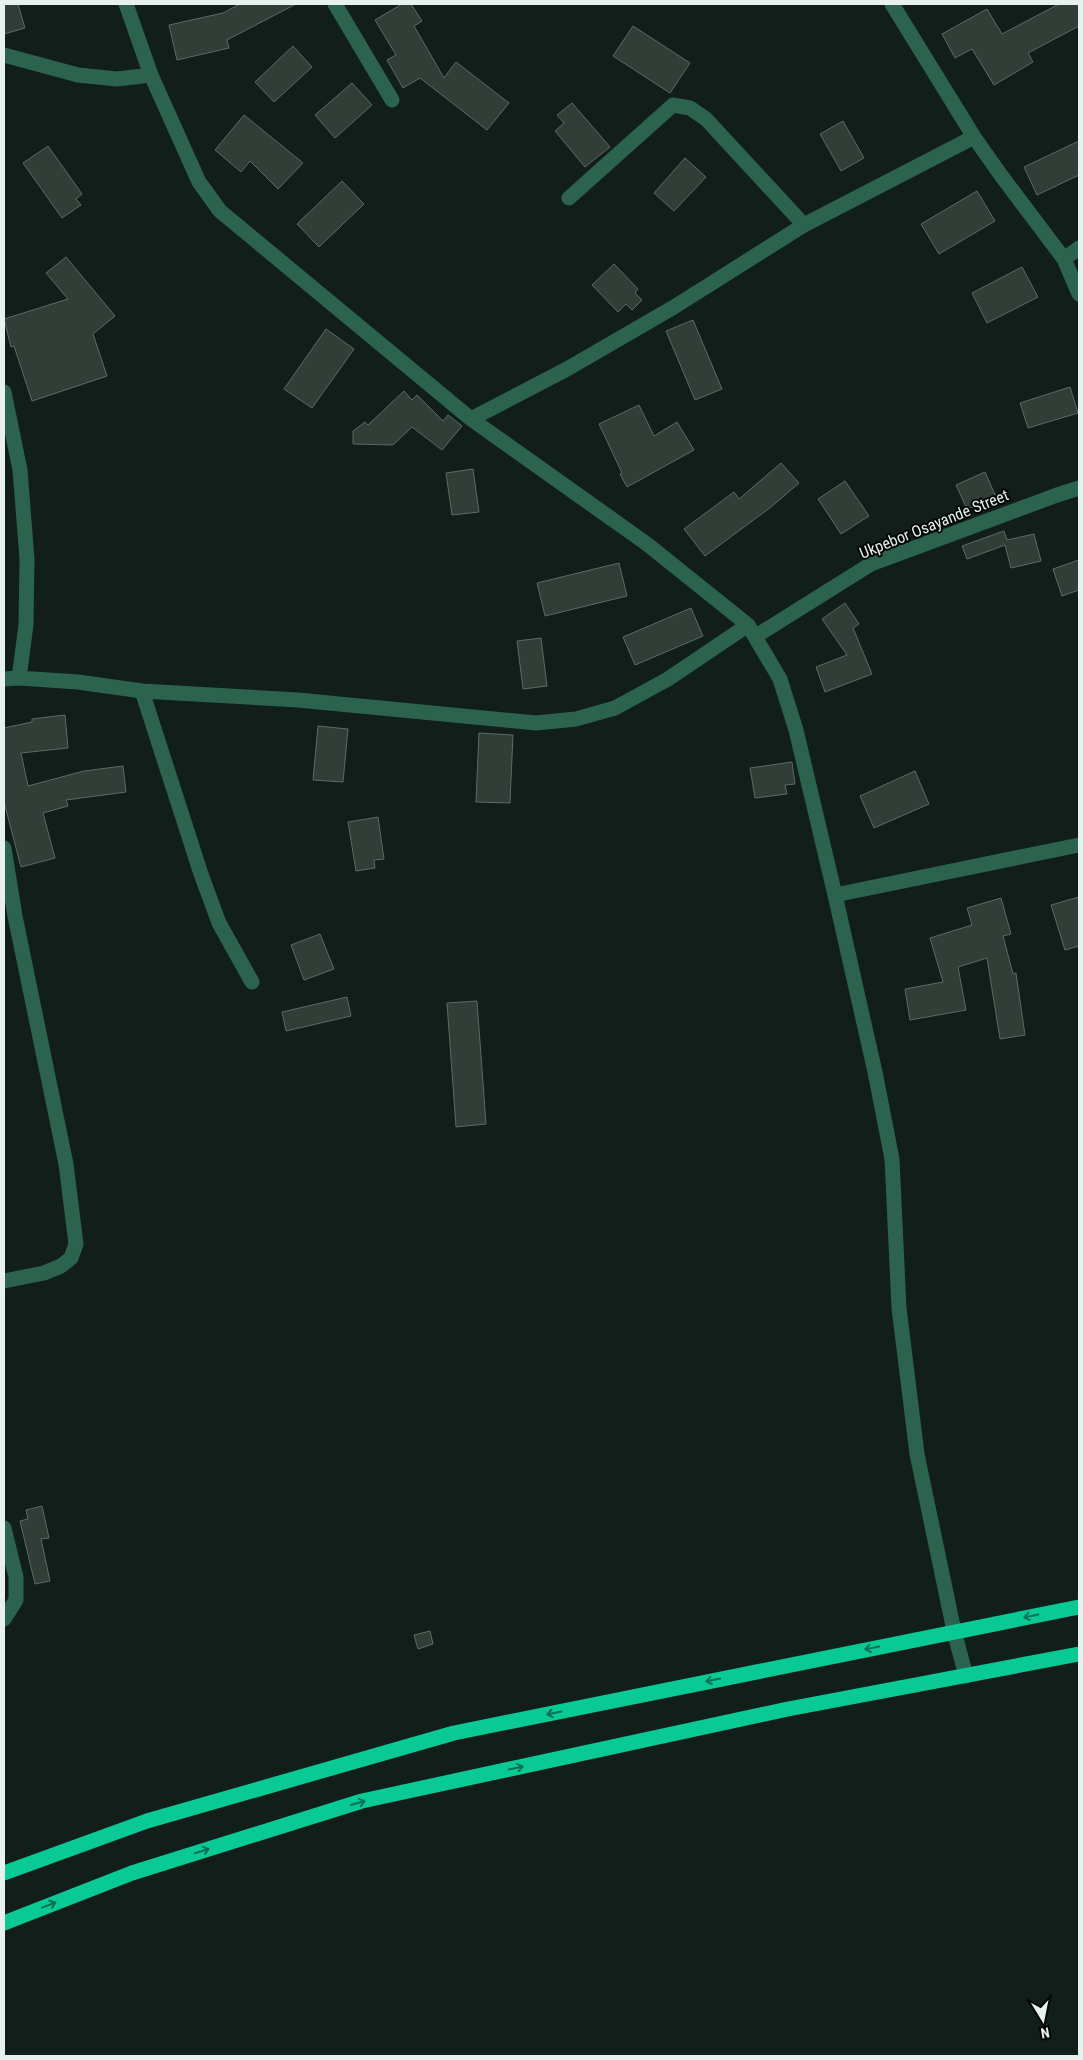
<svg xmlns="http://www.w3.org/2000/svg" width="1083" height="2060" font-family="'Roboto Condensed',sans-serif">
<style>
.building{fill:#303e37;stroke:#5c6b64}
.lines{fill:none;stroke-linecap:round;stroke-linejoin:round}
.minor{stroke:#2b634e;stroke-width:15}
.highway{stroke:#09c995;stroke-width:15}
.oneway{stroke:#067254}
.labels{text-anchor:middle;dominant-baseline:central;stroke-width:4;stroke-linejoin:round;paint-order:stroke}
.street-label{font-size:16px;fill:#e8f1ed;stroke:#030705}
</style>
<rect width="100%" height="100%" fill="#111e19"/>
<path class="building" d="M4 4H18L25 28 4 34Z
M240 4H296L227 40 229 48 177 60 169 25 223 13Z
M402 4H411L422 21 414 26 444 78 456 62 509 103 487 130 420 78 403 88 387 60 396 55 375 20Z
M1059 4H1079V26L1028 53 1033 62 994 85 972 49 955 58 942 34 987 9 1002 34Z
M633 26 690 63 670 93 613 56Z
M293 46 312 67 274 102 255 82Z
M352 83 372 105 335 138 315 115Z
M572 103 610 147 585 167 555 131 564 123 557 115Z
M244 115 303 163 278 189 250 161 241 172 215 150Z
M843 121 864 158 841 171 820 134Z
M1079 141V175L1037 195 1024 167Z
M48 146 82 194 76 199 81 205 62 218 23 163Z
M685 158 706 177 674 211 654 193Z
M342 181 364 204 319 247 297 224Z
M977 191 995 221 939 254 921 224Z
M66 257 115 316 93 334 107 376 32 401 14 346 11 347 4 319 68 299 46 273Z
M614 264 638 289 635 293 642 300 632 310 626 304 618 312 592 285Z
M1022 267 1038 297 987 323 972 293Z
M693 320 722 389 695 400 666 331Z
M326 329 354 349 312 408 284 389Z
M1070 387 1078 413 1028 428 1020 403Z
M404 391 412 400 417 395 443 421 448 415 462 426 442 450 412 427 393 445 353 444V431L365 422 368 425Z
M639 405 654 436 677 422 694 450 627 487 620 474 622 473 599 424Z
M781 463 799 483 771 507 705 556 684 529 734 492 739 499Z
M473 469 479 512 452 515 446 473Z
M985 472 996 497 967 509 956 485Z
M845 481 869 516 841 534 818 499Z
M1004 531 1007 540 1034 534 1041 561 1011 568 1005 545 967 559 962 546Z
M1079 560V590L1062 596 1053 569Z
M619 563 627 596 545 616 537 583Z
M845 603 859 624 853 628 872 674 825 692 816 667 847 655 822 619Z
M691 608 703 636 635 665 623 637Z
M541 638 547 686 523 689 517 641Z
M65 715 68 748 21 753 28 786 84 771 123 766 126 792 66 800 68 806 43 813 55 858 21 867 4 802V728L32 722V719Z
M318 726 348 729 343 782 313 780Z
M479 733 513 735 510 803 476 802Z
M792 762 795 784 785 785 787 794 755 798 750 768Z
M915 771 929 804 874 828 860 796Z
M378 817 384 859 374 860 375 868 356 871 348 822Z
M1079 897V946L1065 950 1051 905Z
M1001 898 1011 934 1003 936 1013 974 1016 973 1025 1035 1000 1039 987 958 958 967 966 1010 910 1020 905 989 943 982 930 938 972 925 967 908Z
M320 934 334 969 304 980 291 945Z
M347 997 351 1016 286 1031 282 1012Z
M477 1001 486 1124 456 1127 447 1003Z
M42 1506 49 1538 41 1539 50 1581 35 1584 20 1521 28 1519 26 1510Z
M430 1631 433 1644 418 1649 414 1635Z"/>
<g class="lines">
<path class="minor" d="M126 4 151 75
M335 4 392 100
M892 4 974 137
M4 55 78 75 117 79 151 75 199 182 220 211 471 419
M569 198 673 105 690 108 706 119 804 225
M1064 259 1079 248
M4 392 20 470 27 559 26 625 19 678
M756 636 871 564 1057 495 1079 488
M4 679 19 678 78 682 142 691 298 700 536 723 576 719 615 708 668 679 748 625
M142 691 201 874 219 923 252 982
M4 848 15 916 66 1164 76 1244 71 1258 61 1266 44 1273 4 1281
M835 895 796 730 780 679 748 625 647 544 471 419 567 369 674 307 804 225 974 137 1000 174 1064 259 1079 294
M4 1528 16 1577V1600L4 1619
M966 1676 954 1631 917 1454 899 1308 892 1159 875 1072 835 895 1079 845"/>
<path class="highway" d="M4 1873 147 1821 454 1733 1079 1607
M4 1923 132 1873 362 1801 788 1709 1079 1654"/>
</g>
<defs><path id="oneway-shaft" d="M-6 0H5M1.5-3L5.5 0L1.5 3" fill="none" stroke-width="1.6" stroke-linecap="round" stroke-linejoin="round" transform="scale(1.25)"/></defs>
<g class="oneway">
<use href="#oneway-shaft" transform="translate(1031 1616) rotate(169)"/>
<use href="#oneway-shaft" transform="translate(872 1648) rotate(168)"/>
<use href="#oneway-shaft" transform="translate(713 1680) rotate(168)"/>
<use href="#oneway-shaft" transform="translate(554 1713) rotate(168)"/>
<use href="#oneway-shaft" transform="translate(516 1768) rotate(-12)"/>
<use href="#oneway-shaft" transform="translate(358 1803) rotate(-16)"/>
<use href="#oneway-shaft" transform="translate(202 1851) rotate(-17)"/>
<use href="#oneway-shaft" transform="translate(49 1905) rotate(-21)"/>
</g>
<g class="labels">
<g class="street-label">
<text transform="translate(934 524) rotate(-22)">Ukpebor Osayande Street</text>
</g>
</g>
<rect width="1083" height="2060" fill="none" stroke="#e8f1ed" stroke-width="10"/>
<g transform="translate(1043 2020) rotate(170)" stroke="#030705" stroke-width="4" paint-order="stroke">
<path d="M0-4L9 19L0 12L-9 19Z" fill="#e8f1ed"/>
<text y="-8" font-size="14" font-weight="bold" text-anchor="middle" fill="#e8f1ed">N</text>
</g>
</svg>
